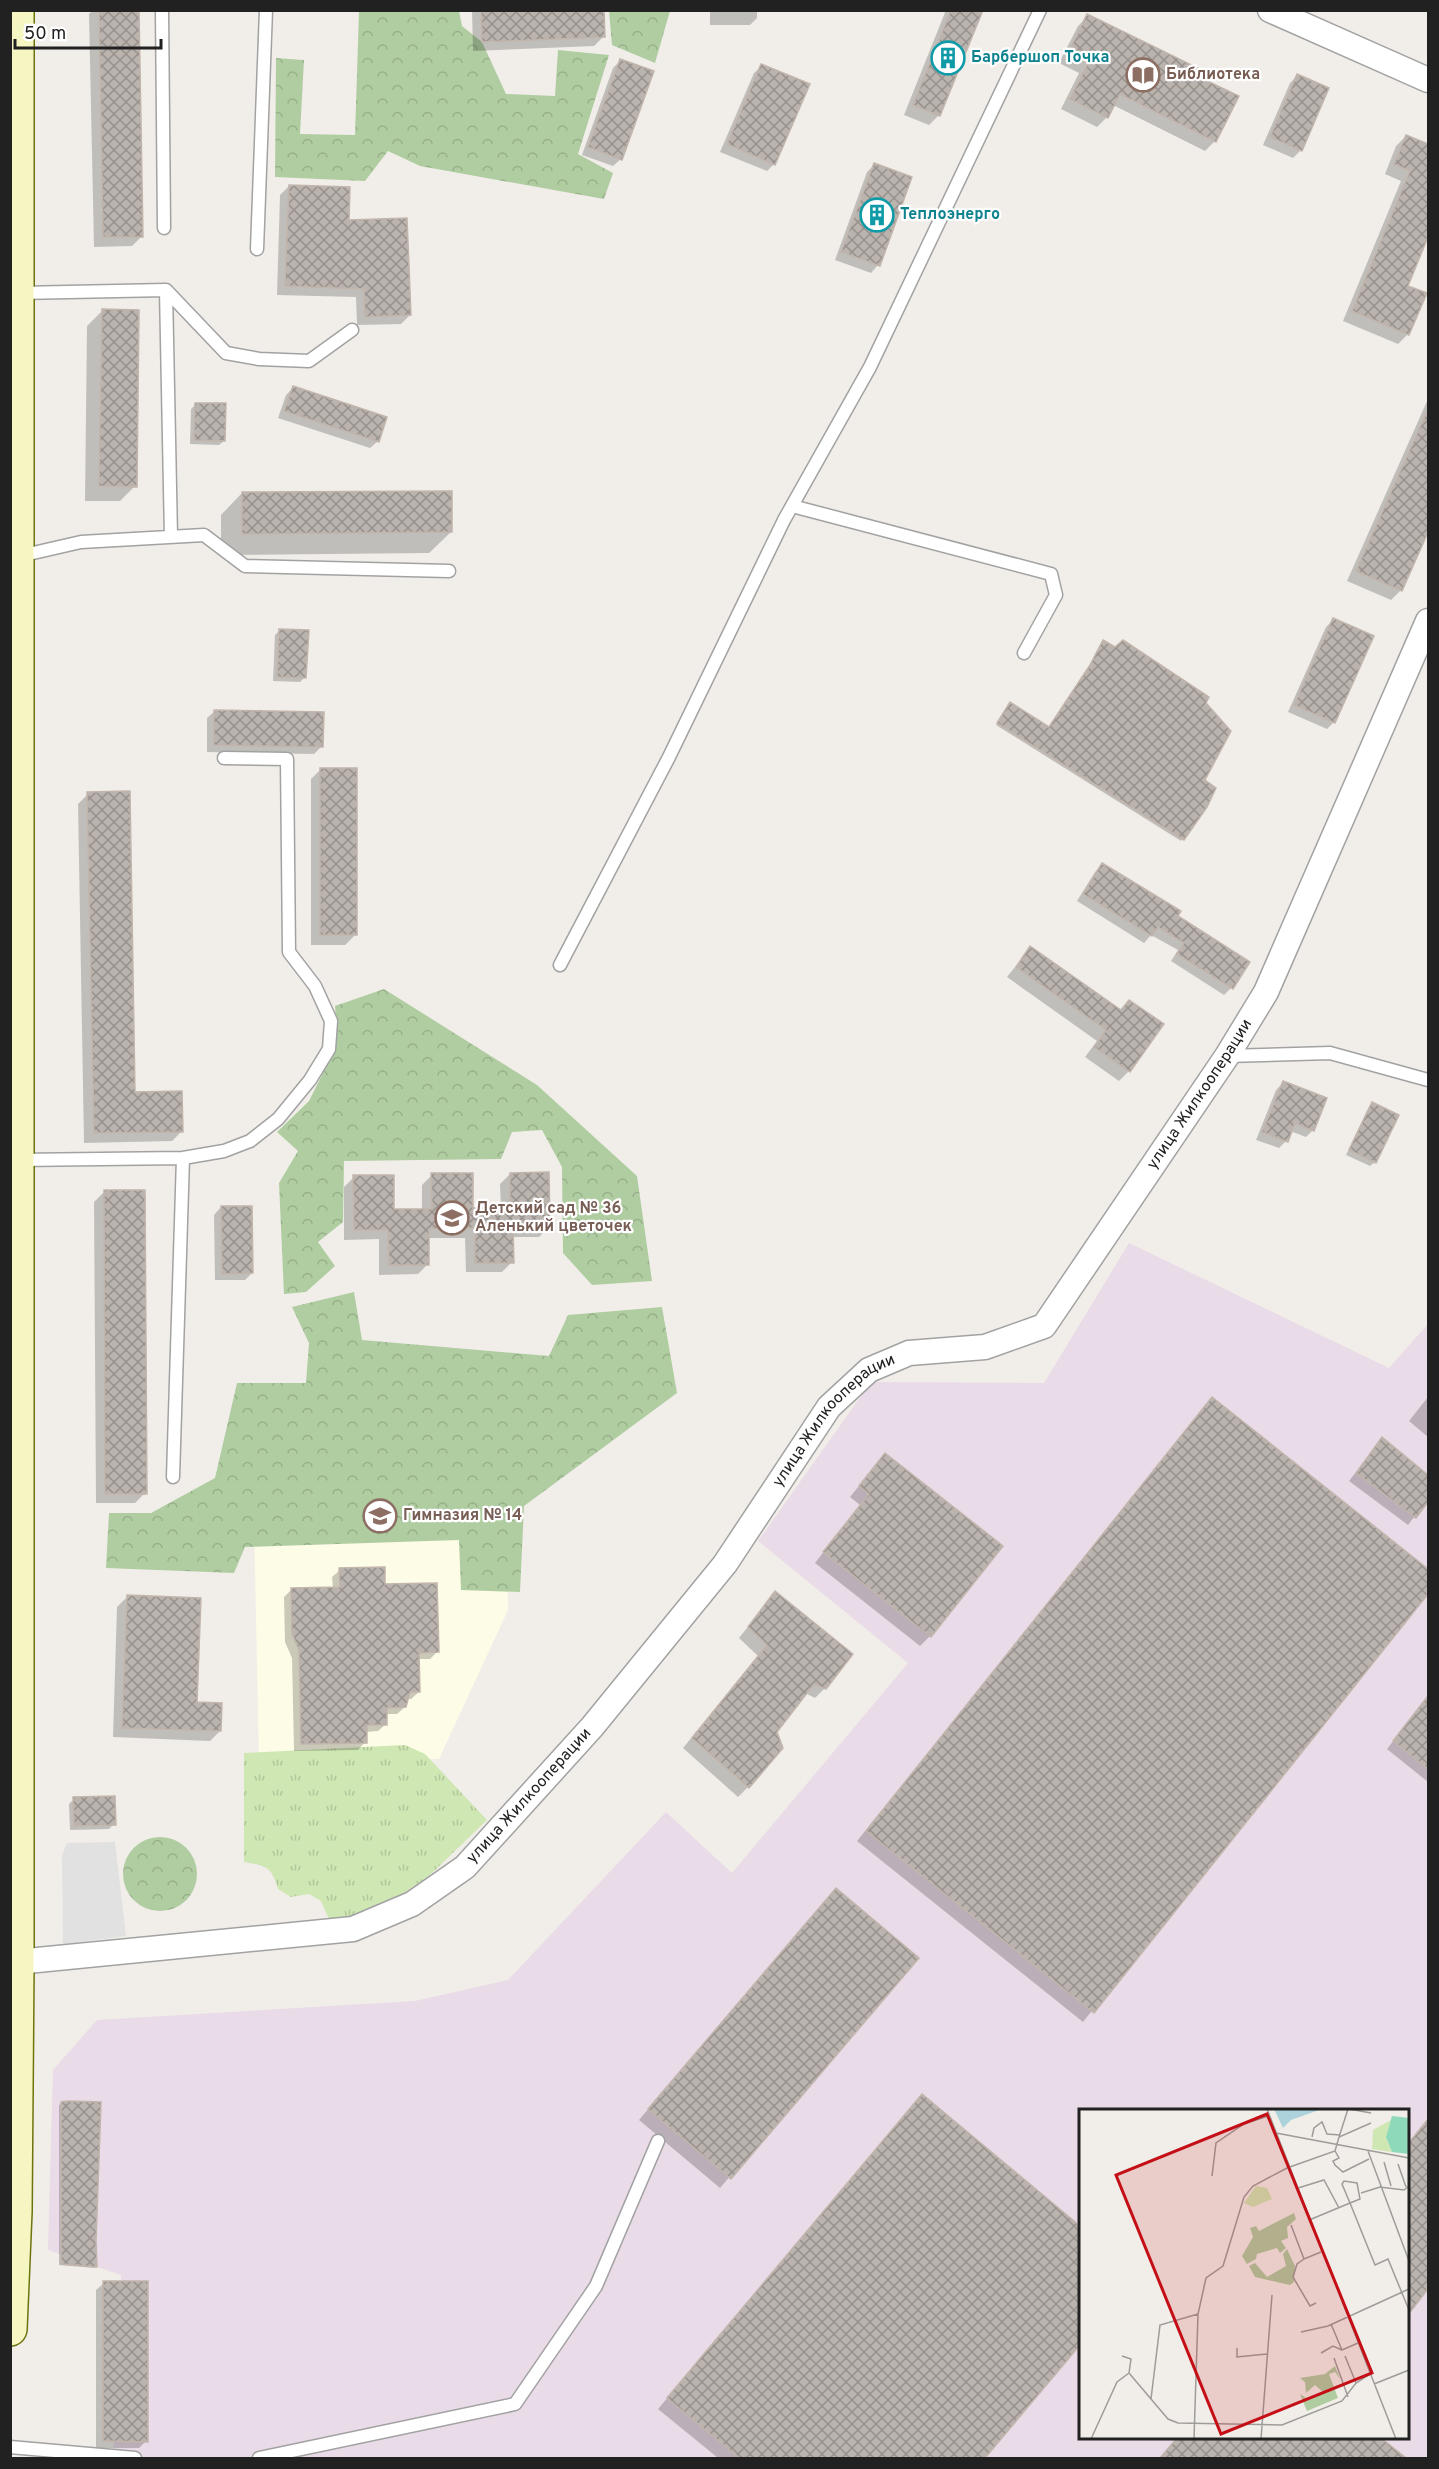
<svg xmlns="http://www.w3.org/2000/svg" width="1439" height="2469" font-family="Overpass,sans-serif">
<style>
.industrial{fill:#e9dbe7;fill-rule:evenodd}
.education{fill:#fdfce6}
.grass{fill:url(#grass-tufts)}
.forest{fill:url(#forest-crowns)}
.parking{fill:#e1e1e1}
.shadow{fill:#0003}
.building{fill:url(#building-cross-hatch);stroke:#c2b5ac;stroke-width:1.5}
.lines{fill:none;stroke-linecap:round;stroke-linejoin:round}
.lane-casing{stroke:#a2a2a2;stroke-width:15}
.street-casing{stroke:#a2a2a2;stroke-width:27}
.secondary-casing{stroke:#6d730d;stroke-width:36}
.lane{stroke:#fff;stroke-width:12}
.street{stroke:#fff;stroke-width:24}
.secondary{stroke:#f5f6c2;stroke-width:33}
.labels{text-anchor:middle;dominant-baseline:central;stroke-width:4.5;stroke-linejoin:round;paint-order:stroke}
.culture-label{font-size:16px;font-weight:bold;fill:#0d838f;stroke:#fff;text-anchor:start}
.education-label{font-size:16px;font-weight:bold;fill:#785e54;stroke:#fff;text-anchor:start}
.street-label{font-size:16px;fill:#212121;stroke:#fff}
.inset-road{fill:none;stroke:#9e9c99;stroke-width:1.5}
.view{fill:#c40f17;fill-opacity:0.15;stroke:#c40f17;stroke-width:3}
.inset-edge{fill:none;stroke:#212121;stroke-width:3}
</style>
<defs>
<pattern id="grass-tufts" width="24" height="20" patternUnits="userSpaceOnUse" patternTransform="scale(1.5)"><rect width="24" height="20" fill="#cfe7b3"/><path d="M3 7l-1-3M5 7V3M7 7l1-3M15 17l-1-3M17 17v-4M19 17l1-3" fill="none" stroke="#b1c69a"/></pattern>
<pattern id="forest-crowns" width="20" height="18" patternUnits="userSpaceOnUse" patternTransform="scale(1.5)"><rect width="20" height="18" fill="#b0cda1"/><path d="M2 6a3 3 0 1 1 6 0M12 15a3 3 0 1 1 6 0" fill="none" stroke="#97b08a"/></pattern>
<pattern id="building-cross-hatch" width="8" height="8" patternUnits="userSpaceOnUse" patternTransform="scale(1.5)"><rect width="8" height="8" fill="#bab3ae"/><path d="M0 0l8 8M0 8l8-8" fill="none" stroke="#97918d"/></pattern>
</defs>
<rect width="100%" height="100%" fill="#f1eee9"/>
<path class="industrial" d="M1129 1243 1389 1368 1428 1324V2458H113L121 2275 48 2250 53 2070 97 2020 415 2001 508 1980 666 1812 732 1873 908 1663 758 1541 871 1382 1044 1383ZM1080 2110H1408V2438H1080Z"/>
<path class="education" d="M504 1417 508 1610 439 1759 259 1762 252 1422Z"/>
<path class="grass" d="M405 1745 425 1754 487 1820 429 1876 382 1908 343 1922 329 1919 321 1901 309 1894 291 1897 278 1889C271 1866 267 1866 244 1862V1753Z"/>
<path class="forest" d="M359 11H459L462 26 482 42 506 94 555 96 558 50 609 55 578 154 613 173 604 199 420 166 388 151 365 181 275 177 276 58 304 60 300 134 355 135Z
M609 11H670L655 63 612 45Z
M384 989 537 1085 637 1176 652 1281 592 1285 563 1253 562 1167 542 1130 512 1132 501 1159 344 1161 343 1222 318 1242 335 1266 306 1292 284 1294 279 1183 298 1151 277 1132 309 1101 329 1061 337 1033 335 1006Z
M354 1292 362 1340 549 1356 568 1315 662 1307 677 1393 524 1506 520 1592 461 1590 459 1540 245 1547 234 1573 106 1568 109 1513H151L215 1478 237 1383H306L309 1343 292 1307Z
M123 1874a37 37 0 1 1 74 0a37 37 0 1 1-74 0Z"/>
<path class="parking" d="M115 1842 126 1936 63 1944 62 1855 67 1843Z"/>
<path class="shadow" d="M93 10H137L142 236 132 246 94 247 89 14Z
M472 10H603L604 36 594 46 473 51Z
M710 10H757V18L750 25H710Z
M946 10H981L939 115 929 125 904 115Z
M1088 16 1201 79 1215 141 1205 151 1113 105 1107 117 1097 127 1061 109 1079 73 1059 63 1078 26Z
M620 61 621 159 613 166 582 155 613 68Z
M762 66 774 164 767 171 720 152 754 73Z
M1297 76 1301 150 1293 158 1263 145 1290 83Z
M1406 136 1428 146V233L1406 286 1408 334 1398 344 1343 321 1401 181 1385 174 1396 146Z
M874 165 878 265 871 273 835 260 867 172Z
M289 186 410 315 401 324 357 325 356 297 277 295 280 195Z
M102 311 135 486 120 501H85L87 326Z
M293 388 378 441 370 448 278 418 286 395Z
M1428 399V528L1401 590 1391 600 1347 581Z
M196 404 224 441 219 445 190 444 191 409Z
M242 493 451 532 429 553 221 555V515Z
M1333 620 1334 722 1327 729 1288 712 1326 627Z
M280 630 305 677 300 682 273 681 275 635Z
M1009 706 1049 728 1203 781 1205 806 1181 841 996 725Z
M215 711 322 746 314 754 207 752V718Z
M321 769 355 935 345 945H311V779Z
M88 794 134 1094 182 1131 172 1141 84 1143 78 804Z
M1102 865 1176 917 1231 988 1224 995 1171 961 1178 950 1151 935 1144 943 1077 901 1095 872Z
M1030 948 1120 1011 1129 1002V1071L1119 1081 1085 1057 1097 1041 1007 977Z
M1283 1083 1313 1130 1306 1137 1290 1131 1286 1141 1279 1148 1256 1140 1276 1090Z
M1372 1104 1375 1162 1370 1166 1346 1155 1368 1109Z
M510 1174 549 1227 539 1237H512V1262L502 1272H466L465 1238H427L428 1264 418 1274 379 1275V1239L344 1240V1187L354 1177 393 1211 422 1210V1185L432 1175 472 1209H501L500 1184Z
M104 1192 145 1493 135 1503H96L94 1202Z
M221 1207 252 1273 245 1280H215L214 1215Z
M1428 1397V1437L1409 1421Z
M1213 1399 1428 1571V1592L1083 2022 857 1841Z
M1382 1439 1428 1477V1499L1408 1525 1349 1481Z
M876 1465 930 1636 920 1646 815 1563 860 1505 850 1497Z
M340 1570 384 1586 437 1652 430 1659H418L419 1692 411 1699H407L405 1707 397 1714H386V1724L378 1731 365 1732V1742L358 1750 294 1751 292 1658 285 1642 284 1597 292 1589 333 1588 332 1577Z
M775 1593 825 1688 815 1698 805 1693 775 1732 748 1787 738 1797 683 1748 758 1656 739 1638Z
M127 1597 196 1704 220 1731 210 1741 113 1737 117 1607Z
M1428 1696V1782L1387 1749Z
M74 1799 114 1824 109 1829 70 1830 69 1804Z
M826 1900 917 1958 720 2188 639 2120Z
M923 2096 1080 2228V2342L983 2458H718L658 2409Z
M61 2104 95 2241 96 2267 94 2268 59 2265V2105Z
M1422 2129 1428 2134V2287L1408 2313Z
M104 2283 146 2441 139 2448H96V2290Z
M1177 2438H1379L1404 2458H1160Z"/>
<path class="building" d="M99 10H139L143 237H103Z
M481 10H604L605 37 482 42Z
M951 10H983L940 116 913 105Z
M1087 14 1206 72 1203 79 1239 96 1216 142 1120 94 1108 118 1070 99 1088 63 1068 53Z
M620 59 654 71 622 160 588 147Z
M761 64 810 84 775 165 727 144Z
M1297 74 1329 88 1302 151 1270 137Z
M1406 135 1428 144V237L1408 286 1427 293 1409 335 1352 311 1410 171 1394 164Z
M874 163 912 177 880 266 841 252Z
M289 185 350 187 349 220 407 218 411 315 365 317 364 289 285 286Z
M102 309 139 310 137 487 99 486Z
M293 386 387 417 379 442 284 411Z
M195 403H226L225 441 194 440Z
M1428 409V532L1402 591 1356 571Z
M452 491V532L242 534V492Z
M1333 618 1374 636 1335 723 1294 705Z
M279 629 309 630 306 678 277 677Z
M1103 640 1115 647 1123 640 1209 697 1206 703 1231 731 1205 780 1216 788 1207 807 1184 840 997 723 1010 702 1049 727 1090 665Z
M214 710 324 712 323 747 214 745Z
M320 768H357V935H320Z
M130 791 135 1092 182 1091 183 1132 94 1133 87 792Z
M1102 863 1181 911 1178 916 1250 962 1233 989 1177 954 1184 943 1158 927 1152 936 1083 894Z
M1030 946 1121 1010 1129 1000 1164 1024 1130 1072 1094 1047 1106 1030 1016 967Z
M1283 1081 1327 1098 1314 1131 1295 1123 1288 1142 1262 1132Z
M1372 1102 1399 1115 1376 1163 1349 1150Z
M549 1172 550 1227 513 1228 514 1263H475V1228L429 1229V1265H389L388 1230H354L353 1175H394V1209H432L431 1173H473V1208L510 1207V1173Z
M104 1190H145L147 1494H105Z
M221 1206H252L253 1273 222 1274Z
M1212 1397 1428 1569V1594L1094 2013 866 1831Z
M1382 1437 1428 1475V1502L1416 1518 1356 1473Z
M885 1453 1003 1546 931 1637 823 1552 869 1494 859 1486Z
M385 1567V1584L437 1583 439 1652 419 1653 420 1692H410L406 1707 387 1708V1725H367V1743L301 1744 299 1650 292 1634 291 1588 340 1587 339 1568Z
M775 1591 853 1654 826 1689 814 1684 777 1732 783 1748 749 1788 692 1738 767 1645 748 1627Z
M127 1595 201 1598 197 1702 222 1703 221 1731 122 1728Z
M1428 1696V1769L1393 1741Z
M115 1796 116 1825 74 1826 73 1797Z
M836 1888 919 1958 731 2179 648 2109Z
M922 2094 1080 2226V2345L985 2458H739L667 2398Z
M68 2101 101 2102 96 2241 97 2267 61 2264V2102Z
M1428 2119V2289L1407 2316V2145Z
M103 2281H148V2442L103 2441Z
M1177 2438H1381L1406 2458H1160Z"/>
<g class="lines">
<defs>
<path id="lane" d="M162 10 164 228
M257 249 266 10
M166 290 226 353 259 359 309 361 352 330
M19 293 166 290 171 537
M792 506 1051 574 1056 595 1024 653
M20 556 81 542 204 535 245 566 449 571
M560 965 669 757 784 520 870 367 1040 10
M1227 1056 1330 1053 1428 1080
M183 1158 224 1151 250 1141 278 1119 310 1080 329 1049 331 1021 315 986 289 952 287 759 224 758
M18 1160 183 1158 173 1477
M10 2447 135 2458
M259 2458 515 2404 596 2286 658 2141"/>
<g id="street">
<path d="M1270 10 1428 80"/>
<path id="s1" d="M17 1962 353 1929 412 1904 465 1867 592 1727 725 1564 829 1407 869 1370 909 1353 985 1347 1044 1326 1227 1056 1266 992 1428 621"/>
</g>
<path id="secondary" d="M10 2329 15 2211 17 1962V10"/>
</defs>
<use href="#lane" class="lane-casing"/>
<use href="#street" class="street-casing"/>
<use href="#secondary" class="secondary-casing"/>
<use href="#lane" class="lane"/>
<use href="#street" class="street"/>
<use href="#secondary" class="secondary"/>
</g>
<defs>
<symbol id="building-ring" viewBox="-11 -11 22 22"><circle r="9.5" fill="#fff" stroke="#0f9aa8" stroke-width="1.5"/><path d="M-4-6H4V6H1V3H-1V6H-4ZM-2.5-4.3h1.7v1.8h-1.7ZM.8-4.3h1.7v1.8H.8ZM-2.5-1h1.7V.8h-1.7ZM.8-1h1.7V.8H.8Z" fill="#0f9aa8"/></symbol>
<symbol id="library-ring" viewBox="-11 -11 22 22"><circle r="9.5" fill="#fff" stroke="#8d6e63" stroke-width="1.5"/><path d="M-6-4Q-3-5.5-.7-3.5V5Q-3 3-6 4ZM6-4Q3-5.5 .7-3.5V5Q3 3 6 4Z" fill="#8d6e63"/></symbol>
<symbol id="school-ring" viewBox="-11 -11 22 22"><circle r="9.5" fill="#fff" stroke="#8d6e63" stroke-width="1.5"/><path d="M0-5L7-2L0 1L-7-2ZM-4 1L0 2.5L4 1V4Q0 6-4 4Z" fill="#8d6e63"/></symbol>
</defs>
<g fill-rule="evenodd">
<use href="#building-ring" x="929" y="39" width="38" height="38"/>
<use href="#library-ring" x="1124" y="56" width="38" height="38"/>
<use href="#building-ring" x="858" y="196" width="38" height="38"/>
<use href="#school-ring" x="433" y="1199" width="38" height="38"/>
<use href="#school-ring" x="361" y="1497" width="38" height="38"/>
</g>
<g class="labels">
<g class="culture-label">
<text x="971" y="58">Барбершоп Точка</text>
<text x="900" y="215">Теплоэнерго</text>
</g>
<g class="education-label">
<text x="1166" y="75">Библиотека</text>
<text x="475" y="1209">Детский сад № 36<tspan x="475" dy="18">Аленький цветочек</tspan></text>
<text x="403" y="1516">Гимназия № 14</text>
</g>
<g class="street-label">
<text stroke="none"><textPath href="#s1" startOffset="1570">улица Жилкооперации</textPath></text>
<text stroke="none"><textPath href="#s1" startOffset="1048">улица Жилкооперации</textPath></text>
<text stroke="none"><textPath href="#s1" startOffset="562">улица Жилкооперации</textPath></text>
</g>
</g>
<g transform="translate(1079 2109)">
<rect width="330" height="330" fill="#f1eee9"/>
<path d="M312 11 307 28 313 43 293 40 294 21ZM177 77 188 79 193 90 174 98 165 94Z" fill="#cfe7b3"/>
<path d="M215 104 217 110 208 118 209 129 202 132 207 139 201 144 198 139 178 145 177 150 168 155 163 147 174 128 171 119 177 117 180 122ZM208 140 216 157 215 173 211 176 176 168 170 157 176 154 188 168 207 157 204 145ZM256 257 261 270 256 263 250 265 259 289 228 302 221 285 230 291 245 284 236 276 227 284 226 273 221 269 246 265Z" fill="#b0cda1"/>
<path d="M313 7 330 9V45L313 43 307 28Z" fill="#8dd9b9"/>
<path d="M195 0H243L212 11 204 19Z" fill="#add2db"/>
<path class="inset-road" d="M188 0 317 330M270 0 292 4M197 24 330 49M233 28 235 19 243 13 248 25 261 26M260 28 269 0M256 42 260 49 254 52 256 56 264 63 290 50M289 42 330 152M305 53 312 77M319 55 327 78M133 67 137 34 165 15 189 7M219 79 245 71 260 99M282 84 301 78 325 81 330 77M230 111 235 109 271 94 281 90 278 74 265 72 263 75 271 94 296 156 309 150 330 201M212 116 225 150 242 143M225 150 218 155 214 168 231 197 237 194M252 215 263 241 279 234M222 223 249 217 330 180M158 239V248L188 245M242 244 254 237 263 241M43 247 52 250 50 264 72 290 89 310 99 314 203 316 263 292 277 274 291 265M266 247 277 274M255 249 269 288M295 275 330 261M72 290 81 216 119 205M12 330 38 273 50 264M118 330H115L119 205 127 169 144 157 165 88 174 77 208 59 256 42 260 28 292 14M182 330 193 186"/>
<path class="view" d="M188 5 293 264 142 325 37 66Z"/>
<rect width="330" height="330" class="inset-edge"/>
</g>
<rect width="1439" height="2469" fill="none" stroke="#212121" stroke-width="24"/>
<path d="M15 39v9h146v-9" fill="none" stroke="#212121" stroke-width="3"/>
<text x="24" y="39" font-size="18" fill="#212121" stroke="#ffffff" stroke-width="4.5" paint-order="stroke">50 m</text>
</svg>
